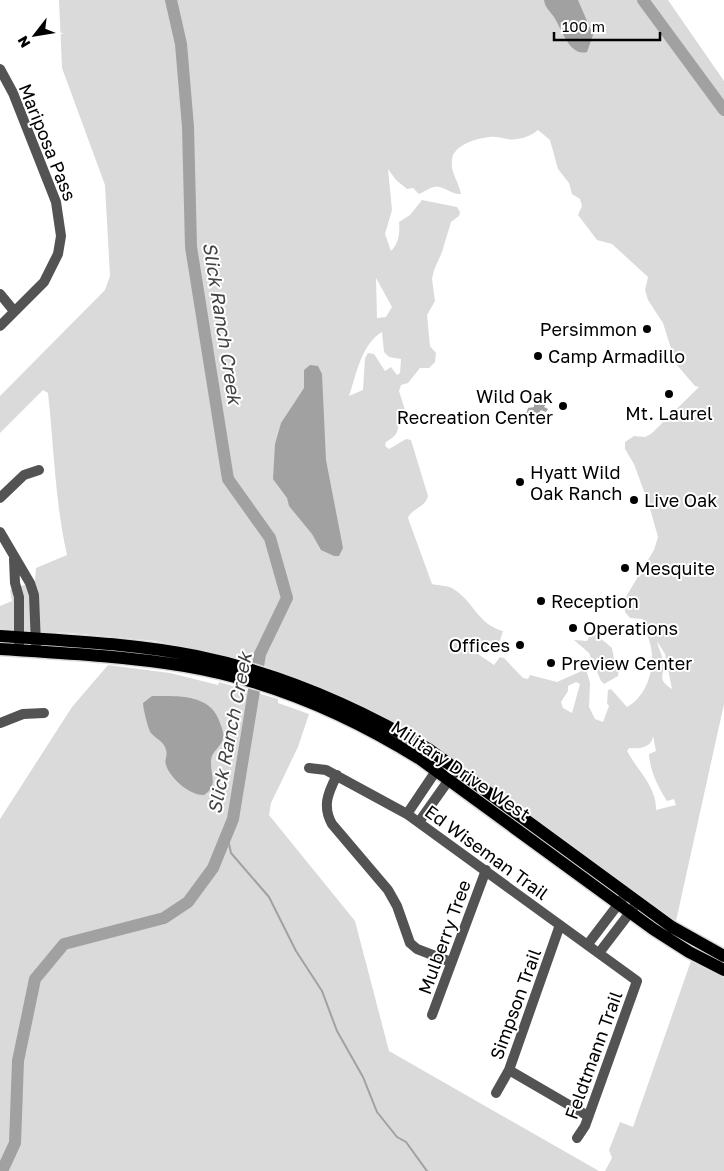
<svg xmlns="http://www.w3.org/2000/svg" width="724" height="1171" font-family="'Golos Text',sans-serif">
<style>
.green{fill:#dadada;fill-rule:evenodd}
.water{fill:#a1a1a1}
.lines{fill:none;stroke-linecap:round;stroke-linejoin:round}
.stream{stroke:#a1a1a1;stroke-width:2}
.river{stroke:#a1a1a1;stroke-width:12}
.major-casing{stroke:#dbdbdb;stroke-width:15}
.minor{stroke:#535353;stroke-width:10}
.major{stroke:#000;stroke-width:12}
.poi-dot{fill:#000;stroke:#fff;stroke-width:2}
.labels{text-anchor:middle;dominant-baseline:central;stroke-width:4;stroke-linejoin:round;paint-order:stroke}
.street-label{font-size:18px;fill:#000;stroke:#fff}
.poi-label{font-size:18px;fill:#000;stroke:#fff;text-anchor:start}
.water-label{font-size:19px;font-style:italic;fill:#424242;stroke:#fff}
</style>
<rect width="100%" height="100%" fill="#fff"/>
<path class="green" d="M59 0H668L724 81V704L676 921 450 757 402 728 317 686 260 664 155 641 71 633 0 630V606L12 601 10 590 35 581 36 568 67 555C55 502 54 447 48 393L43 390 0 433V396L105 290 110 276 105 185 62 68ZM538 130 550 140 558 169 569 183 572 194 580 199 582 206 578 215 597 240 612 244 648 277 645 290 648 300 663 323 676 364 695 386 699 387 651 434 645 437 634 436 625 442V449L634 464 649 505 658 537 654 550 624 600 625 612 630 618 643 619 642 627C660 649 653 693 627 707L611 689 608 690 607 703 609 706 603 722 595 719 589 707 590 683 586 669 557 682 530 675 528 679 523 678 504 658 500 657 494 665 478 654H470L474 651 498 647 503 631C479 625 474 603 455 590 449 585 440 586 432 584L408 518C412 508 425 508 428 496L411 440 406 439 389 449 385 446 386 442C396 436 400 432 397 420L405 410 399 391 401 385 408 383 420 368H429L435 362 436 353 430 346 427 315 435 301 432 279 434 270 442 252 451 222 459 216 460 212 457 207 422 200 410 215 399 222C400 233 399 243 391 251L385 234 392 210 388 169 396 180 407 189 413 188 419 194C424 192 429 188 434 187 444 185 451 195 461 194 459 182 450 172 452 160 453 145 477 138 490 137 499 136 508 141 517 139 525 138 532 135 538 130ZM376 278 392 307 386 317 377 318ZM382 332 384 352 389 357 401 359 400 373 397 375 391 367 385 371 374 354 368 353 365 358 363 390 349 396C357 373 361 345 382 332ZM657 641 665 654 672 689C655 678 666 676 663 661 662 654 658 648 657 641ZM576 682 580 684 572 713 563 708 561 702 568 691V686ZM653 736 656 751 649 754C650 771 658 787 667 801L674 799 676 805 656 810C657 787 637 770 627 751L629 748C639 749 652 748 653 736Z
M591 634H601L600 638 612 648 614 659 620 660 618 676 604 684 601 681 589 653 574 640 587 641Z
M108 665 170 673 218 685 219 682 278 699V703L309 714 298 747 271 803 269 815 355 921 389 1051 599 1171H0V819L72 707Z
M691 961 724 978V1171H605L612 1158 609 1150 620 1122 633 1127Z"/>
<path class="water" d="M544 0H578L593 35 587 52C569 57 561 27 554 17 550 11 545 8 544 0Z
M310 365 318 366 322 374 326 460 343 548 339 556H334L321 550 312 534 289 506 287 498 273 479 275 444 281 423 304 388V370Z
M532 392 537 396 543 397 546 394 550 398 544 407 548 409 546 412 541 410 537 416 532 419 526 414 528 408 534 407V403L527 396Z
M152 696C177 696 211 693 220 723 222 728 224 733 223 738 222 747 211 751 211 761 210 775 219 785 204 795 190 796 170 778 166 765 164 760 168 755 166 750 164 741 156 739 151 733 148 729 143 708 143 703Z"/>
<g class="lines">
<path class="stream" d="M227 835 231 853 269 897 296 951 322 991 337 1031 363 1077 377 1112 397 1137 406 1142 427 1171"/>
<path class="river" d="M643 0 724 110
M2 1171 15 1143 18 1061 35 979 64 944 164 918 188 902 213 868 233 819 260 654 287 598 270 538 228 479 191 247 188 127 181 44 171 0"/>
<defs>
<path id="major" d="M0 636C65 641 132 643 196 656 280 673 356 706 430 750L672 927 724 956
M0 649C62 653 124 656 185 666 269 680 349 715 420 759L653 929 689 952 724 970"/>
</defs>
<use href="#major" class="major-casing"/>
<path class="minor" d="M0 69 13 93 56 202 61 236 58 254 44 282 0 326
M0 294 14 311
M0 498 24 475 39 470
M0 532 30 583 34 595 36 645
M14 559 15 583 19 597V644
M0 723 23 714 44 713
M309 768 326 770 407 814 637 981 585 1126 577 1138
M337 775C328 793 322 806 332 824L388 890 397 906 410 943 417 949 451 962
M407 814 444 759
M419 822 453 774
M588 944 623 898
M599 953 638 902
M432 1015 486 870
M509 1070 588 1116
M496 1093 509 1070 560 925"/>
<use href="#major" class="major"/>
</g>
<g class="poi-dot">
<circle cx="647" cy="329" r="5"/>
<circle cx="538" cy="356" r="5"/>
<circle cx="669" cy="394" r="5"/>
<circle cx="563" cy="406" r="5"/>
<circle cx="520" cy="482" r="5"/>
<circle cx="634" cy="500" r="5"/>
<circle cx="625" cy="568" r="5"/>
<circle cx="541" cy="601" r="5"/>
<circle cx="573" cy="628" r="5"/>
<circle cx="520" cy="645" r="5"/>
<circle cx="551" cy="663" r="5"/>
</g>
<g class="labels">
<g class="street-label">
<text transform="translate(48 142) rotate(68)">Mariposa Pass</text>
<text transform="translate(461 770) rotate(34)">Military Drive West</text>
<text transform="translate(487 852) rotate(36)">Ed Wiseman Trail</text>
<text transform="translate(444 937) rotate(-70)">Mulberry Tree</text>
<text transform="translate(515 1004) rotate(-70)">Simpson Trail</text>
<text transform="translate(593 1055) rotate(-70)">Feldtmann Trail</text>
</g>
<g class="poi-label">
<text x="637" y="329" text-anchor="end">Persimmon</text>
<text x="548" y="356">Camp Armadillo</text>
<text x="553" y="396" text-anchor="end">Wild Oak<tspan x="553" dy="21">Recreation Center</tspan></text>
<text x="669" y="413" text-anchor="middle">Mt. Laurel</text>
<text x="530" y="472">Hyatt Wild<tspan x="530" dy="21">Oak Ranch</tspan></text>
<text x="644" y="500">Live Oak</text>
<text x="635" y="568">Mesquite</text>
<text x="551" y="601">Reception</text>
<text x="583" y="628">Operations</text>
<text x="510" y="645" text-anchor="end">Offices</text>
<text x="561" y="663">Preview Center</text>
</g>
<g class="water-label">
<text transform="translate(223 323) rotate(81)">Slick Ranch Creek</text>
<text transform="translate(229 733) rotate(-79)">Slick Ranch Creek</text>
</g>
</g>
<g transform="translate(35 35) rotate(239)" stroke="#ffffff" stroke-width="4" paint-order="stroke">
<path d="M0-4L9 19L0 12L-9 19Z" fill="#000000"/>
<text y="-8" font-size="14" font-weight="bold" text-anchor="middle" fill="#000000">N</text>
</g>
<path d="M554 32v8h106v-8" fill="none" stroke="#000000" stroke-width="2.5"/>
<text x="562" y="32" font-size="15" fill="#000000" stroke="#ffffff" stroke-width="4" paint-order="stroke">100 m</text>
</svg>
